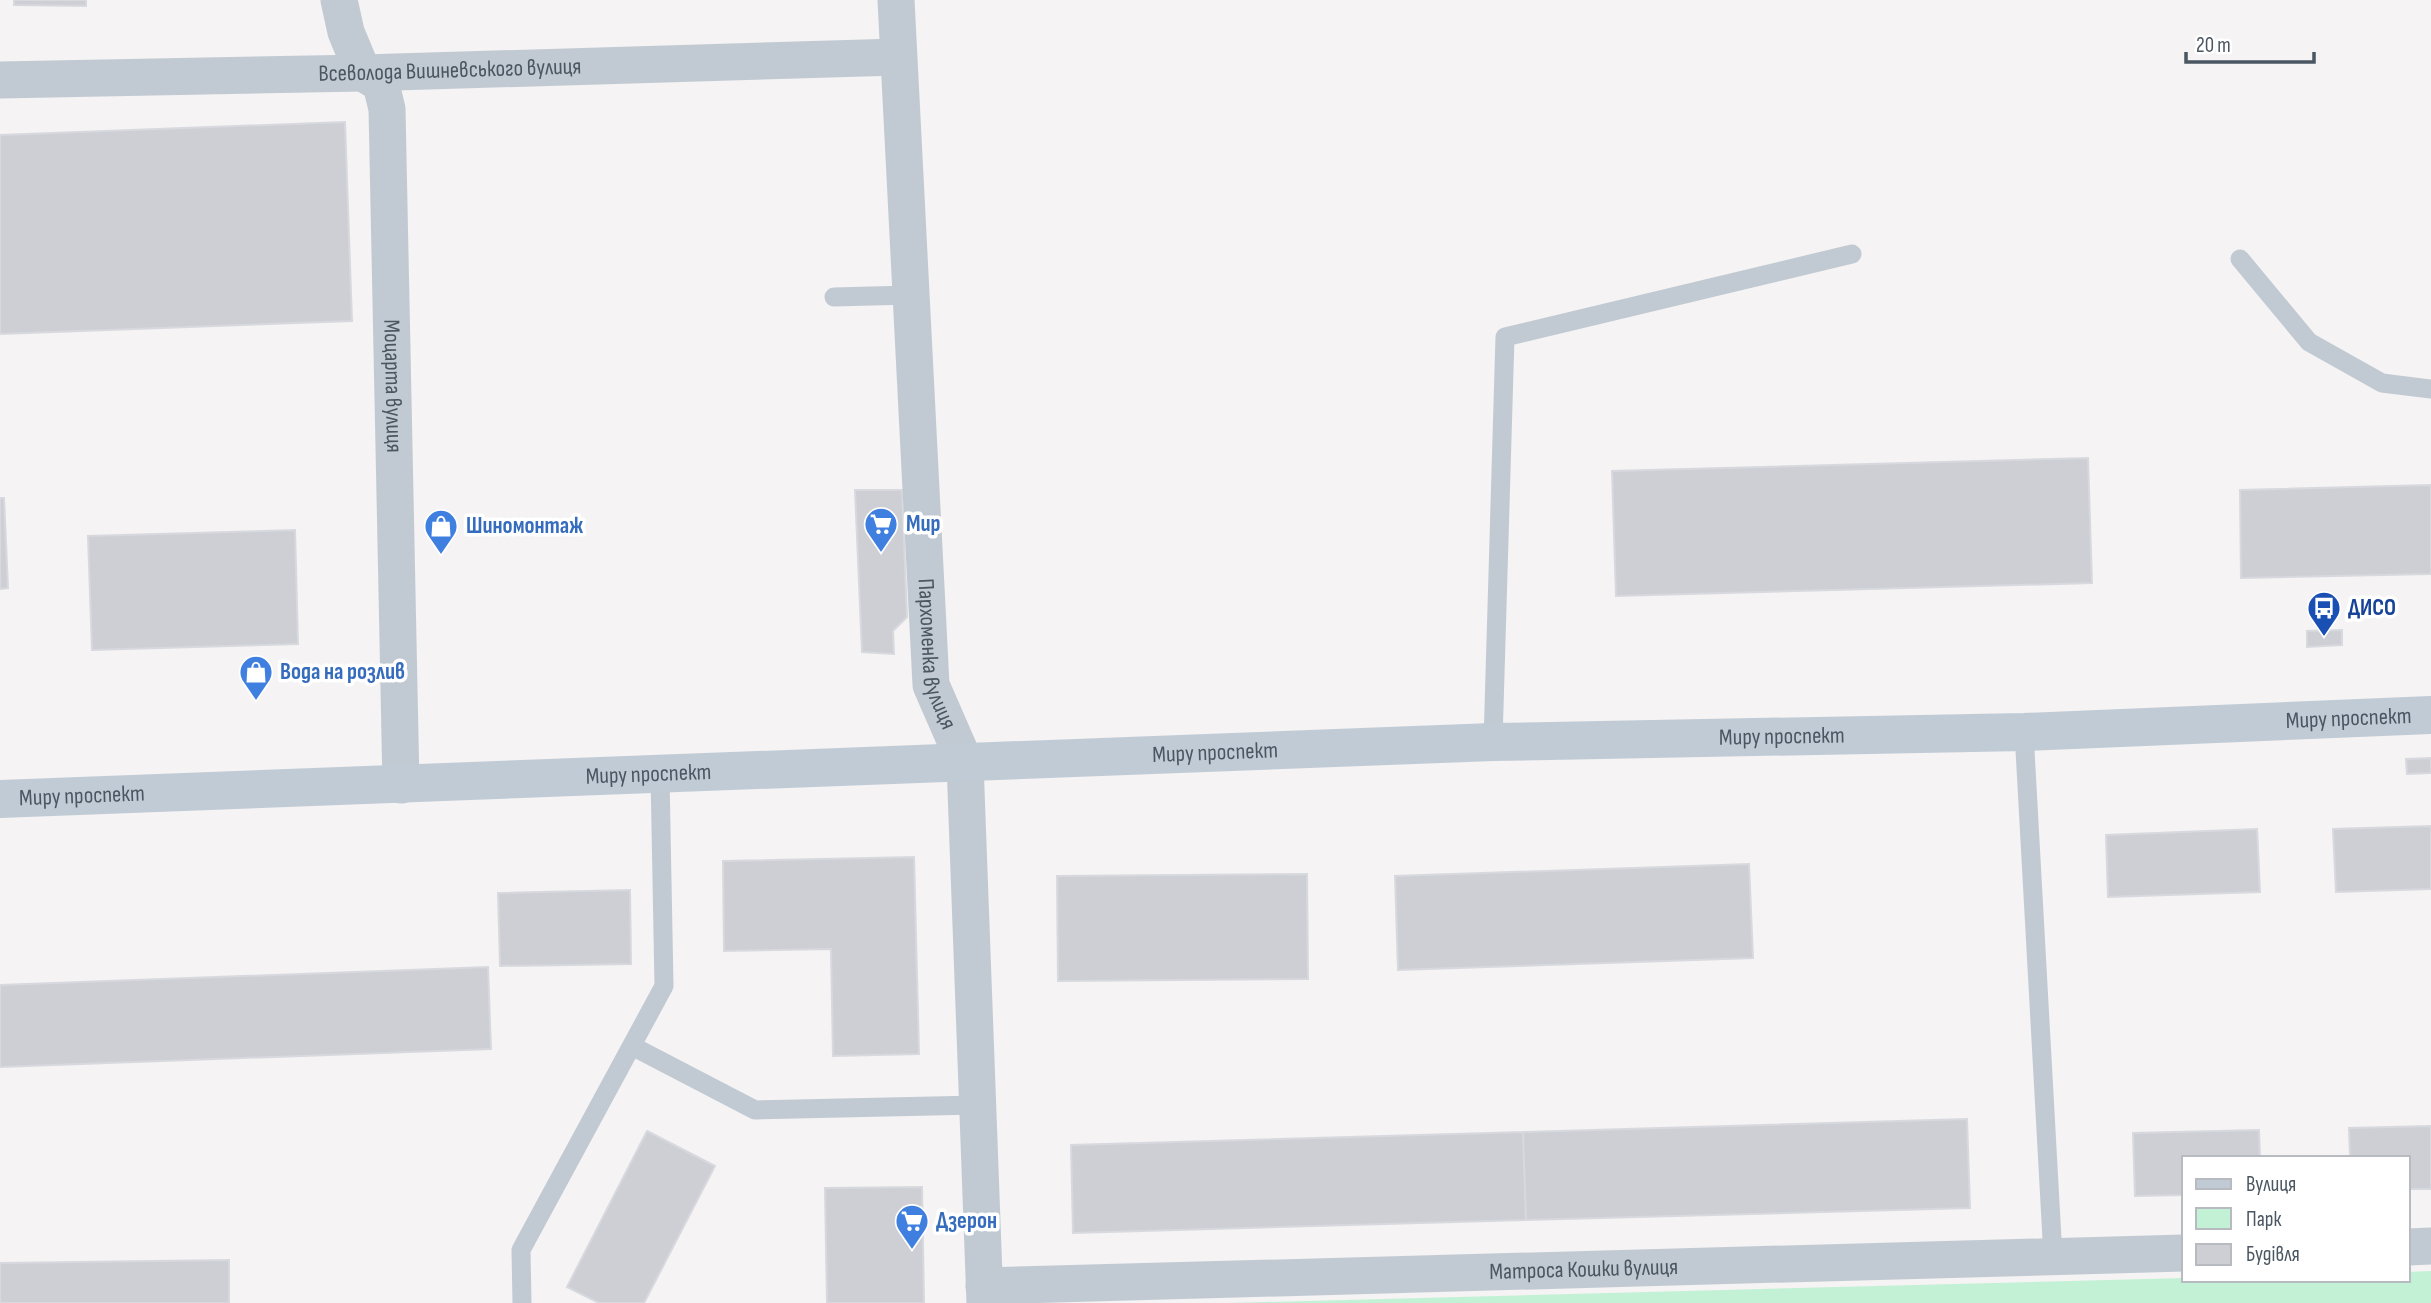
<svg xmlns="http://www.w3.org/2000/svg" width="2431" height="1303" font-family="'Sofia Sans Condensed',sans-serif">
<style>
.green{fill:#c3f1d5}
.building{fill:#cdcfd5;stroke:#d7d9de;stroke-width:2}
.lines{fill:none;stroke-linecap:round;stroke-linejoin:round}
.lane{stroke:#c1cad2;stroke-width:19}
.street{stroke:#c1cad2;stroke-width:37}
.secondary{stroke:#c1cbd6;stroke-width:38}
.labels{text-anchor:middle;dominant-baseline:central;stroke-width:7;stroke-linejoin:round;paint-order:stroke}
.street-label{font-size:23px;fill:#4a5661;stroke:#fff}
.shop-label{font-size:23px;font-weight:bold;fill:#366cbe;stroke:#fff;text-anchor:start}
.transit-label{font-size:23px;font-weight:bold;fill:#164399;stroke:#fff;text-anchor:start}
</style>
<rect width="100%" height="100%" fill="#f5f3f3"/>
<path class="green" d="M2431 1271V1303H1228L2184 1278V1280H2408V1272Z"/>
<path class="building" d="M14 0H86V6L14 5Z
M345 122 352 321 0 334V135Z
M2088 458 2092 583 1616 596 1612 471Z
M2431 485V574L2241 578 2240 490Z
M855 490H902L907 617 893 631 894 654 862 652Z
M0 498H4L8 588 0 589Z
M295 530 298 644 92 650 88 536Z
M2342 630V645L2307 647V631Z
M2431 758V773L2407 774 2406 759Z
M2431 826V889L2336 892 2333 829Z
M2257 829 2260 892 2108 897 2106 835Z
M914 857 919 1054 833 1056 831 949 724 951 723 861Z
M1749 864 1753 958 1398 970 1395 876Z
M1307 874 1308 979 1058 981 1057 876Z
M630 890 631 964 500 966 498 893Z
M488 967 491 1049 0 1067V985Z
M1967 1119 1970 1208 1526 1220 1523 1132Z
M2431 1126V1189H2408V1158H2350L2349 1128Z
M2259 1130 2260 1158H2184V1195L2135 1196 2133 1133Z
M647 1131 715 1166 644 1303H599L567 1287Z
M1523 1132 1526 1220 1073 1233 1071 1145Z
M922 1187 924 1303H827L825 1188Z
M229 1260V1303H0V1263Z"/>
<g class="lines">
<path class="lane" d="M2240 259 2309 342 2382 383 2431 389
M834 297 910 295
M2024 732 2053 1257
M1493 742 1505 337 1852 254
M632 1046 755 1110 978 1105
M522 1303 521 1250 664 986 660 775"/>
<g class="street">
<path id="s1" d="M339 0 346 32 363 73 381 84 387 109 401 785"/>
<path id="s2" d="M896 0 931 685 965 763 985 1303"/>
<path id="s3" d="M0 80 363 73 898 57"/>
<path d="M2408 1247 2431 1246"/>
<path id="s4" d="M984 1286 2184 1253"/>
</g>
<path class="secondary" id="s5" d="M0 799 1493 742 2024 732 2431 715"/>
</g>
<defs>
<symbol id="supermarket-pin" viewBox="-11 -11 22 30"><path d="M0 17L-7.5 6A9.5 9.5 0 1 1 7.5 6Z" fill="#3f7fe0" stroke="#fff"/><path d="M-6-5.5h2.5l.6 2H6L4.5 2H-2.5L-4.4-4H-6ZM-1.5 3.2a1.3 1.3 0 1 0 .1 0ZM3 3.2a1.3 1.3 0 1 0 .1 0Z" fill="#fff"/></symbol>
<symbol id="shop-pin" viewBox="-11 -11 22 30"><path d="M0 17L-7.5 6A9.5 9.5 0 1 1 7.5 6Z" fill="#3f7fe0" stroke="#fff"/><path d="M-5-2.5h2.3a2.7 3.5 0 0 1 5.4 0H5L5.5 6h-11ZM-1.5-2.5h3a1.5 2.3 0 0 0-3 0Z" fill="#fff"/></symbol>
<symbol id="bus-pin" viewBox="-11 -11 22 30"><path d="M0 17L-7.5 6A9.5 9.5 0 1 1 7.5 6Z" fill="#1a4fb4" stroke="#fff"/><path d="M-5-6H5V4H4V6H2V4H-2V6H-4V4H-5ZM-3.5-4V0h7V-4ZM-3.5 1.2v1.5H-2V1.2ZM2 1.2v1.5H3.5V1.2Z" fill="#fff"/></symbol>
</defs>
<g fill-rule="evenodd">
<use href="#supermarket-pin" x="862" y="505" width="38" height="52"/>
<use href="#shop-pin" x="422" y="507" width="38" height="52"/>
<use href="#bus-pin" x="2305" y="589" width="38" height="52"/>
<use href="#shop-pin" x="237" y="653" width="38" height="52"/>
<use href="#supermarket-pin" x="893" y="1202" width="38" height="52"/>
</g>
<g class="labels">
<g class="street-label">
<text stroke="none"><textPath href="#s3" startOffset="450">Всеволода Вишневського вулиця</textPath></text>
<text stroke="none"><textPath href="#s1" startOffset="401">Моцарта вулиця</textPath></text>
<text stroke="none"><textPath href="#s2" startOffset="656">Пархоменка вулиця</textPath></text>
<text stroke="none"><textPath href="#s5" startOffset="2350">Миру проспект</textPath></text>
<text stroke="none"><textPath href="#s5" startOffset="1783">Миру проспект</textPath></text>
<text stroke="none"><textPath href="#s5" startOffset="1216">Миру проспект</textPath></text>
<text stroke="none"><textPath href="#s5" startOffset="649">Миру проспект</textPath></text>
<text stroke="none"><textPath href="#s5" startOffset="82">Миру проспект</textPath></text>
<text stroke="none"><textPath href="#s4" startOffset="600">Матроса Кошки вулиця</textPath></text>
</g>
<g class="shop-label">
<text x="906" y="524">Мир</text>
<text x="466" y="526">Шиномонтаж</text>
<text x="280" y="672">Вода на розлив</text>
<text x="936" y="1221">Дзерон</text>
</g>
<g class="transit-label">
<text x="2348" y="608">ДИСО</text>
</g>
</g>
<rect x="2182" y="1156" width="228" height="126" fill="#ffffff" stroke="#b7bbc0" stroke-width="2"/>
<rect x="2196" y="1179" width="35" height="10" fill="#c1cbd6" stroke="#b7bbc0" stroke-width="2"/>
<text x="2246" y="1191" font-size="21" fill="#4a5661">Вулиця</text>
<rect x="2196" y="1208" width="35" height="21" fill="#c3f1d5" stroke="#b7bbc0" stroke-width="2"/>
<text x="2246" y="1226" font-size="21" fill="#4a5661">Парк</text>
<rect x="2196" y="1244" width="35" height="21" fill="#cdcfd5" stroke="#b7bbc0" stroke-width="2"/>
<text x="2246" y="1261" font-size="21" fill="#4a5661">Будівля</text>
<path d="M2186 52v10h128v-10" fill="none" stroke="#4a5661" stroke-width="3.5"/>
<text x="2196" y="52" font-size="21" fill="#4a5661" stroke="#ffffff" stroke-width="5" paint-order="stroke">20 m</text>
</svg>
